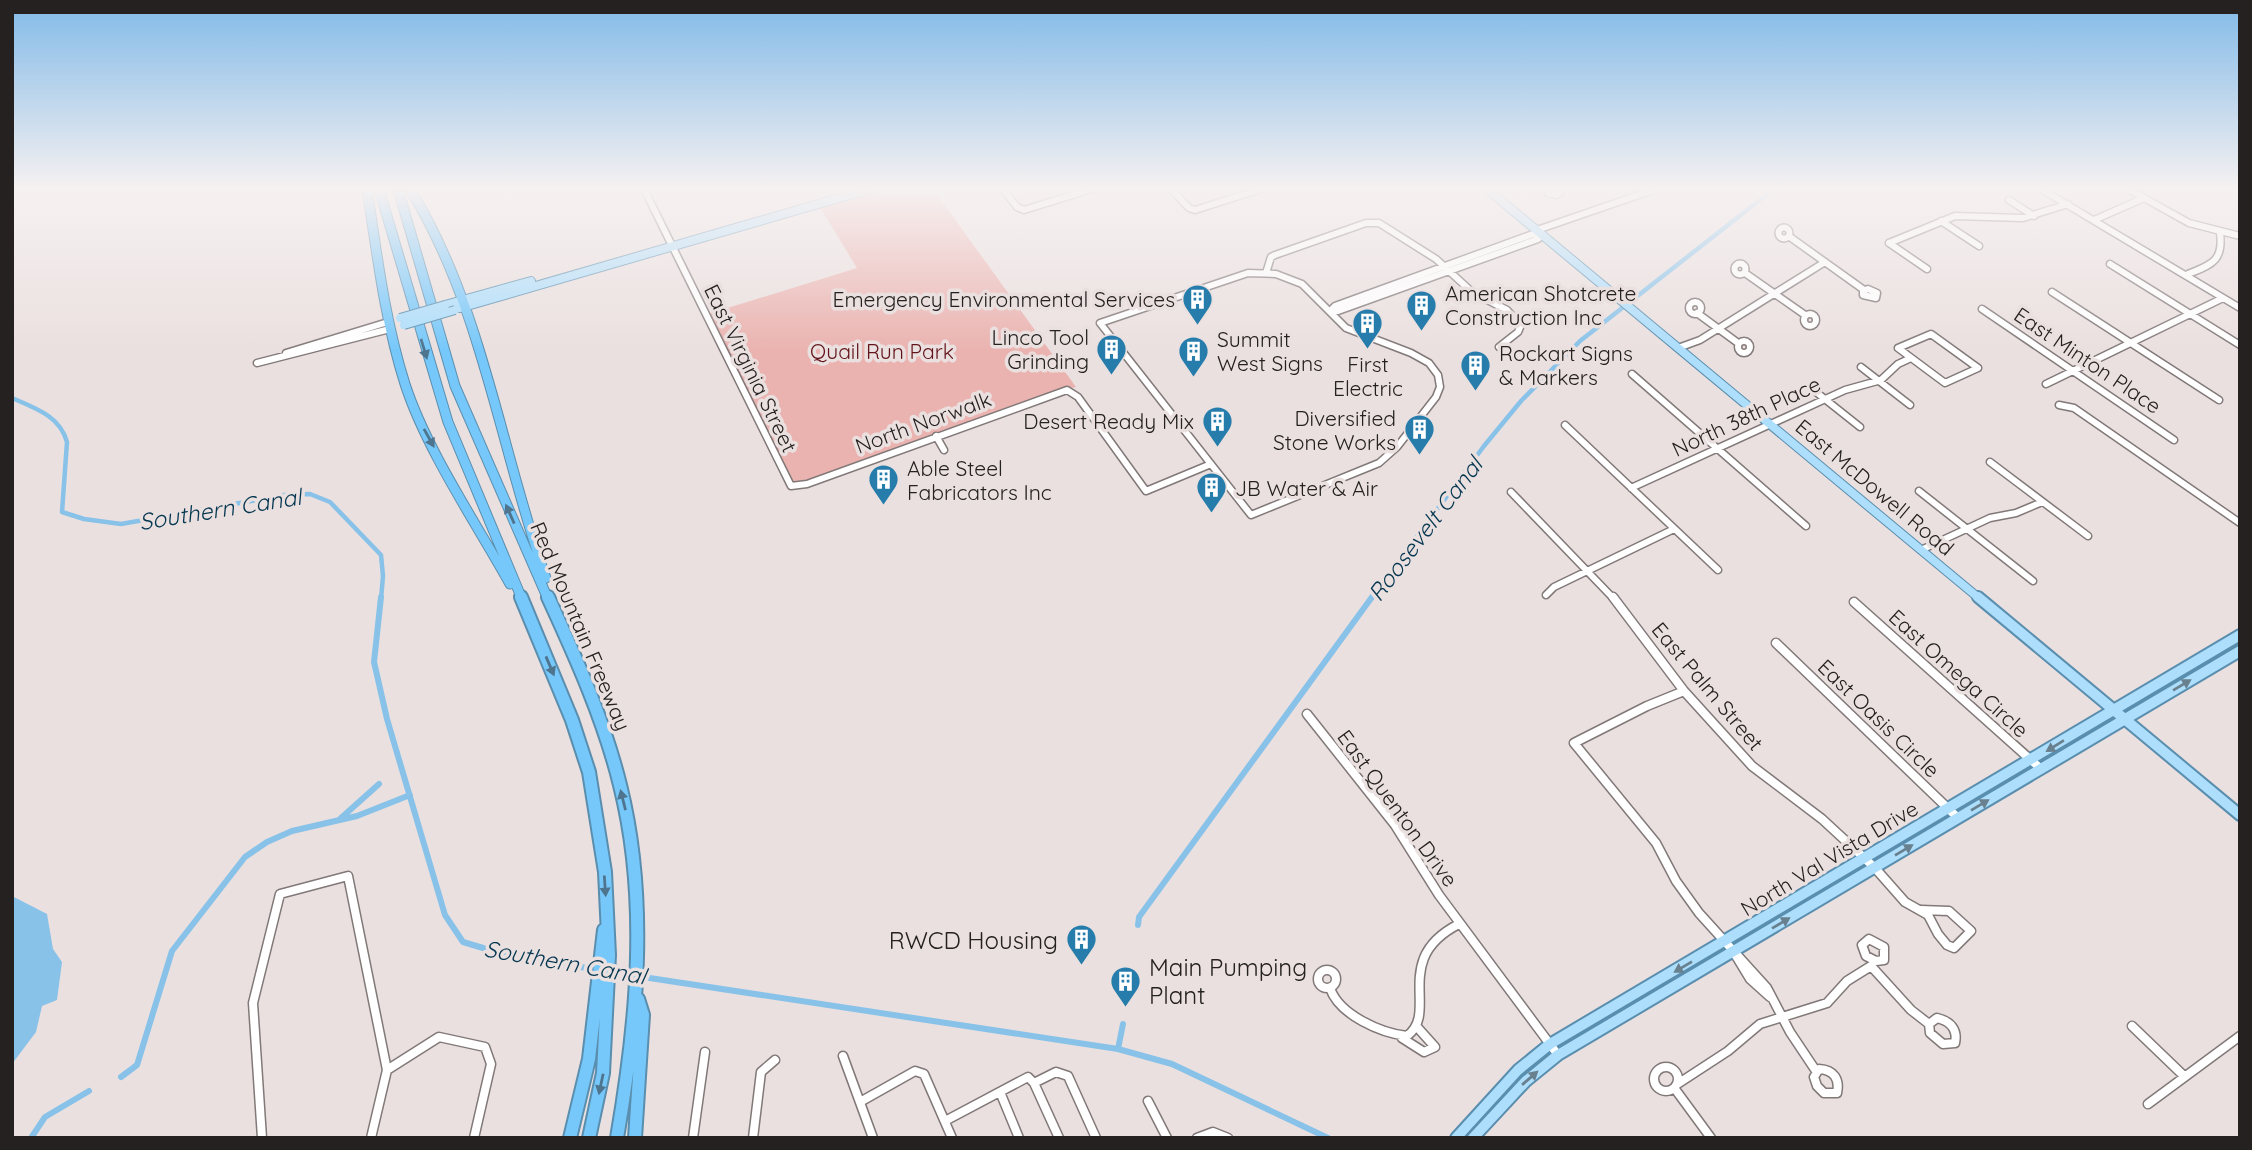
<svg xmlns="http://www.w3.org/2000/svg" width="2252" height="1150" font-family="Quicksand,sans-serif">
<style>
.green{fill:#eab3b0}
.water{fill:#88c2e9}
.lines{fill:none;stroke-linecap:round;stroke-linejoin:round}
.canal-far1{stroke:#88c2e9;stroke-width:4.5}
.canal{stroke:#88c2e9;stroke-width:6}
.minor-far1-casing{stroke:#817878;stroke-width:9}
.minor-casing{stroke:#817878;stroke-width:11}
.major-far1-casing{stroke:#5a8eae;stroke-width:10}
.major-casing{stroke:#5a8eae;stroke-width:14}
.highway-far1-casing{stroke:#5a8eae;stroke-width:11}
.highway-casing{stroke:#5a8eae;stroke-width:16}
.minor-far1{stroke:#fff;stroke-width:6}
.minor{stroke:#fff;stroke-width:8}
.major-far1{stroke:#addefc;stroke-width:8}
.major{stroke:#addefc;stroke-width:10}
.highway-far1{stroke:#77c8fa;stroke-width:9}
.highway{stroke:#77c8fa;stroke-width:12}
.major-bridge-casing{stroke:#5a8eae;stroke-width:10;stroke-linecap:butt}
.major-bridge{stroke:#addefc;stroke-width:8}
.oneway{fill:#4e748e}
.oneway2{fill:#69808e}
.labels{text-anchor:middle;dominant-baseline:central;stroke-width:7;stroke-linejoin:round;paint-order:stroke}
.poi-label{font-size:21px;fill:#252121;stroke:#eae0df;text-anchor:start}
.park-label{font-size:21px;fill:#63141a;stroke:#eae0df}
.street-label{font-size:21px;fill:#252121;stroke:#eae0df}
.water-label{font-size:23px;font-style:italic;fill:#053751;stroke:#eae0df}
.near-poi-label{font-size:24px;fill:#252121;stroke:#eae0df;text-anchor:end}
</style>
<rect width="100%" height="100%" fill="#eae0df"/>
<path class="green" d="M870 189H933L1076 387 1059 391 807 484 791 486 705 315 857 268 818 204Z"/>
<path class="water" d="M12 896 47 914 53 949 62 962 57 1000 42 1006 36 1032 12 1064Z"/>
<g class="lines">
<path class="canal-far1" d="M12 398C35 408 60 416 67 442L62 512 84 519 121 524 285 495 310 494 330 502 381 555 383 576 381 599
M1371 599 1484 446 1521 401 1580 341 1774 189"/>
<path class="canal" d="M381 597 374 662 387 719 445 915 463 942 510 956 600 970
M341 818 379 784
M1138 925 1139 917 1372 597
M610 972 1118 1049 1172 1064 1328 1138
M1118 1049 1123 1024
M121 1077 137 1065 172 951 245 857 267 842 292 831 357 816 410 795
M31 1138 45 1117 89 1091"/>
<defs>
<path id="minor-far1" d="M644 189 791 486 807 484 1067 390 1078 397 1146 491 1211 464
M1003 189 1017 207 1024 210 1092 189
M1171 189 1189 208 1195 210 1261 189
M1548 189V193L1556 195 1560 193 1557 189
M2041 189 2240 308
M2128 189 2189 223 2240 236
M2009 200 2034 216
M2094 220 2144 198
M1941 221 1979 246
M1778.5 233a5.5 5.5 0 1 1 11 0a5.5 5.5 0 1 1-11 0Z
M1537 230 1656 189
M1790 237 1864 290
M1889 243 1955 216 2023 218 2068 204
M1889 243 1927 269
M1734.5 269a5.5 5.5 0 1 1 11 0a5.5 5.5 0 1 1-11 0Z
M2110 264 2240 345
M1248 273 1276 274 1302 284 1346 328 1411 353 1429 363 1438 375 1440 387 1436 397 1397 447 1379 463 1251 515 1100 323Z
M1266 273 1271 257 1275 255 1366 223H1379L1436 259 1472 292 1507 310 1521 325 1518 332 1499 347
M1745 273 1805 315
M2186 275C2209 265 2224 263 2220 233
M1868 289 1877 293 1876 298 1863 295V291Z
M2052 292 2219 400
M1689 308a6 6 0 1 1 12 0a6 6 0 1 1-12 0Z
M1982 309 2174 440
M1330 311 1335 306 1533 234 1542 235
M1330 311H1338L1538 239 1542 235
M1697 313 1738 343
M1804 320a6 6 0 1 1 12 0a6 6 0 1 1-12 0Z
M1931 334 1978 368 1945 383 1898 348Z
M1738 347a6 6 0 1 1 12 0a6 6 0 1 1-12 0Z
M1678 348 1700 340 1825 262
M286 353 388 322
M257 363 390 329
M1861 367 1910 405
M1632 374 1806 526
M2046 384 2223 298
M1811 388 1860 427
M2059 405 2074 408 2240 523
M1565 425 1718 570
M936 436 944 450
M1990 462 2088 536
M1631 488 1845 390 1881 380 1898 364 1911 358
M1919 491 2033 581
M1511 492 1614 599
M1921 550 1990 518 2016 513 2042 502
M1546 595 1554 587 1674 529"/>
<path id="minor" d="M1613 597 1684 691 1752 766 1822 819 1875 868 1905 902 1928 915 1938 934 1947 945 1954 948 1971 931 1949 911 1921 910
M1854 602 2041 769
M1776 643 1958 818
M1684 691 1647 706 1574 743 1656 843 1676 881 1699 913 1767 988 1790 1032 1816 1071
M1307 714 1395 825 1439 895 1558 1055
M1869 939 1884 947V960L1876 961 1866 956 1862 945Z
M1736 956 1750 979 1770 997
M1871 966 1911 1010 1929 1024
M1318 979a9 9 0 1 1 18 0a9 9 0 1 1-18 0Z
M1330 988C1339 1015 1381 1033 1407 1036 1440 1012 1390 959 1459 924
M1937 1018C1950 1021 1958 1029 1955 1043L1943 1044 1930 1033 1929 1024Z
M2132 1026 2184 1076
M1402 1038 1424 1052 1435 1047 1417 1027
M843 1056 873 1138
M1654 1079a12 12 0 1 1 24 0a12 12 0 1 1-24 0Z
M1819 1069C1834 1070 1840 1079 1837 1093H1824L1817 1086 1814 1077Z
M387 1070 439 1037 485 1047 491 1064 474 1138
M1679 1083 1728 1051 1760 1024 1827 1003 1847 981 1871 966
M1675 1089 1711 1138
M1000 1092 1019 1138
M1148 1101 1167 1138
M860 1102 915 1071 924 1074 952 1138
M2148 1104 2240 1036
M945 1121 1028 1077 1034 1083
M262 1138 253 1003 280 894 348 876 387 1070 371 1138
M693 1138 705 1052
M753 1138 761 1072 775 1060
M1059 1138 1034 1083 1056 1072 1068 1076 1096 1138
M1197 1138 1213 1132 1228 1138"/>
<path id="major-far1" d="M1487 189 1980 599
M445 305 531 281
M460 308 870 189"/>
<path id="major" d="M1978 597 2240 815
M1456 1138 1518 1070 1550 1044 2240 635
M1473 1138 1526 1081 1558 1055 2240 651"/>
<path id="highway-far1" d="M367 189C377 255 385 321 405 384 426 449 476 523 510 584
M379 189 448 422 522 599
M398 189 455 386 548 599
M410 189C483 308 500 448 546 578"/>
<path id="highway" d="M521 597 572 720 589 772 605 872 609 955 603 1073 589 1138
M548 597C576 658 604 720 620 785 649 901 637 1022 617 1138
M570 1138 589 1059 604 930
M635 1138 643 1015 638 999"/>
</defs>
<use href="#minor-far1" class="minor-far1-casing"/>
<use href="#minor" class="minor-casing"/>
<use href="#major-far1" class="major-far1-casing"/>
<use href="#major" class="major-casing"/>
<use href="#highway-far1" class="highway-far1-casing"/>
<use href="#highway" class="highway-casing"/>
<use href="#minor-far1" class="minor-far1"/>
<use href="#minor" class="minor"/>
<use href="#major-far1" class="major-far1"/>
<use href="#major" class="major"/>
<use href="#highway-far1" class="highway-far1"/>
<use href="#highway" class="highway"/>
<defs>
<path id="major-bridge" d="M400 318 445 305
M404 325 455 310"/>
</defs>
<use href="#major-bridge" class="major-bridge-casing"/>
<use href="#major-bridge" class="major-bridge"/>
</g>
<defs><path id="oneway-solid" d="M-6-.8H1V-3.2L6.5 0L1 3.2V.8H-6Z" transform="scale(1.75)"/></defs>
<g class="oneway">
<use href="#oneway-solid" transform="translate(424 349) rotate(73)"/>
<use href="#oneway-solid" transform="translate(429 438) rotate(61)"/>
<use href="#oneway-solid" transform="translate(510 514) rotate(-114)"/>
<use href="#oneway-solid" transform="translate(550 666) rotate(67)"/>
<use href="#oneway-solid" transform="translate(623 800) rotate(-104)"/>
<use href="#oneway-solid" transform="translate(605 886) rotate(86)"/>
<use href="#oneway-solid" transform="translate(601 1084) rotate(102)"/>
</g>
<g class="oneway2">
<use href="#oneway-solid" transform="translate(2182 685) rotate(-31)"/>
<use href="#oneway-solid" transform="translate(2055 746) rotate(148)"/>
<use href="#oneway-solid" transform="translate(1980 805) rotate(-31)"/>
<use href="#oneway-solid" transform="translate(1904 850) rotate(-31)"/>
<use href="#oneway-solid" transform="translate(1781 923) rotate(-31)"/>
<use href="#oneway-solid" transform="translate(1683 967) rotate(149)"/>
<use href="#oneway-solid" transform="translate(1530 1078) rotate(-41)"/>
</g>
<linearGradient id="sky" x2="0" y2="1"><stop stop-color="#81bae8"/><stop offset="0.54" stop-color="#f6f1f1"/><stop offset="1" stop-color="#f6f1f1" stop-opacity="0"/></linearGradient>
<rect width="2252" height="350" fill="url(#sky)"/>
<defs>
<symbol id="building-pin" viewBox="-11 -11 22 30"><path d="M0 17L-7.5 6A9.5 9.5 0 1 1 7.5 6Z" fill="#267dac" stroke="#eae0df"/><path d="M-4-6H4V6H1V3H-1V6H-4ZM-2.5-4.3h1.7v1.8h-1.7ZM.8-4.3h1.7v1.8H.8ZM-2.5-1h1.7V.8h-1.7ZM.8-1h1.7V.8H.8Z" fill="#fff"/></symbol>
</defs>
<g fill-rule="evenodd">
<use href="#building-pin" x="1180" y="282" width="35" height="47"/>
<use href="#building-pin" x="1404" y="288" width="35" height="47"/>
<use href="#building-pin" x="1350" y="306" width="35" height="47"/>
<use href="#building-pin" x="1094" y="332" width="35" height="47"/>
<use href="#building-pin" x="1176" y="334" width="35" height="47"/>
<use href="#building-pin" x="1458" y="348" width="35" height="47"/>
<use href="#building-pin" x="1200" y="404" width="35" height="47"/>
<use href="#building-pin" x="1402" y="412" width="35" height="47"/>
<use href="#building-pin" x="866" y="462" width="35" height="47"/>
<use href="#building-pin" x="1194" y="470" width="35" height="47"/>
<use href="#building-pin" x="1064" y="922" width="35" height="47"/>
<use href="#building-pin" x="1108" y="964" width="35" height="47"/>
</g>
<g class="labels">
<g class="poi-label">
<text x="1445" y="293">American Shotcrete<tspan x="1445" dy="24">Construction Inc</tspan></text>
<text x="1175" y="299" text-anchor="end">Emergency Environmental Services</text>
<text x="1089" y="337" text-anchor="end">Linco Tool<tspan x="1089" dy="24">Grinding</tspan></text>
<text x="1217" y="339">Summit<tspan x="1217" dy="24">West Signs</tspan></text>
<text x="1499" y="353">Rockart Signs<tspan x="1499" dy="24">&amp; Markers</tspan></text>
<text x="1368" y="364" text-anchor="middle">First<tspan x="1368" dy="24">Electric</tspan></text>
<text x="1396" y="418" text-anchor="end">Diversified<tspan x="1396" dy="24">Stone Works</tspan></text>
<text x="1194" y="421" text-anchor="end">Desert Ready Mix</text>
<text x="907" y="468">Able Steel<tspan x="907" dy="24">Fabricators Inc</tspan></text>
<text x="1235" y="488">JB Water &amp; Air</text>
</g>
<g class="park-label">
<text x="882" y="351">Quail Run Park</text>
</g>
<g class="street-label">
<text transform="translate(2088 360) rotate(34)">East Minton Place</text>
<text transform="translate(751 368) rotate(64)">East Virginia Street</text>
<text transform="translate(1746 416) rotate(-25)">North 38th Place</text>
<text transform="translate(923 422) rotate(-20)">North Norwalk</text>
<text transform="translate(1875 487) rotate(40)">East McDowell Road</text>
<text transform="translate(581 626) rotate(67)">Red Mountain Freeway</text>
<text transform="translate(1959 673) rotate(42)">East Omega Circle</text>
<text transform="translate(1708 686) rotate(50)">East Palm Street</text>
<text transform="translate(1879 718) rotate(44)">East Oasis Circle</text>
<text transform="translate(1398 808) rotate(54)">East Quenton Drive</text>
<text transform="translate(1829 858) rotate(-31)">North Val Vista Drive</text>
</g>
<g class="water-label">
<text transform="translate(220 509) rotate(-9)">Southern Canal</text>
<text transform="translate(1425 529) rotate(-53)">Roosevelt Canal</text>
<text transform="translate(565 962) rotate(10)">Southern Canal</text>
</g>
<g class="near-poi-label">
<text x="1058" y="940">RWCD Housing</text>
<text x="1149" y="967" text-anchor="start">Main Pumping<tspan x="1149" dy="28">Plant</tspan></text>
</g>
</g>
<rect width="2252" height="1150" fill="none" stroke="#252121" stroke-width="28"/>
</svg>
